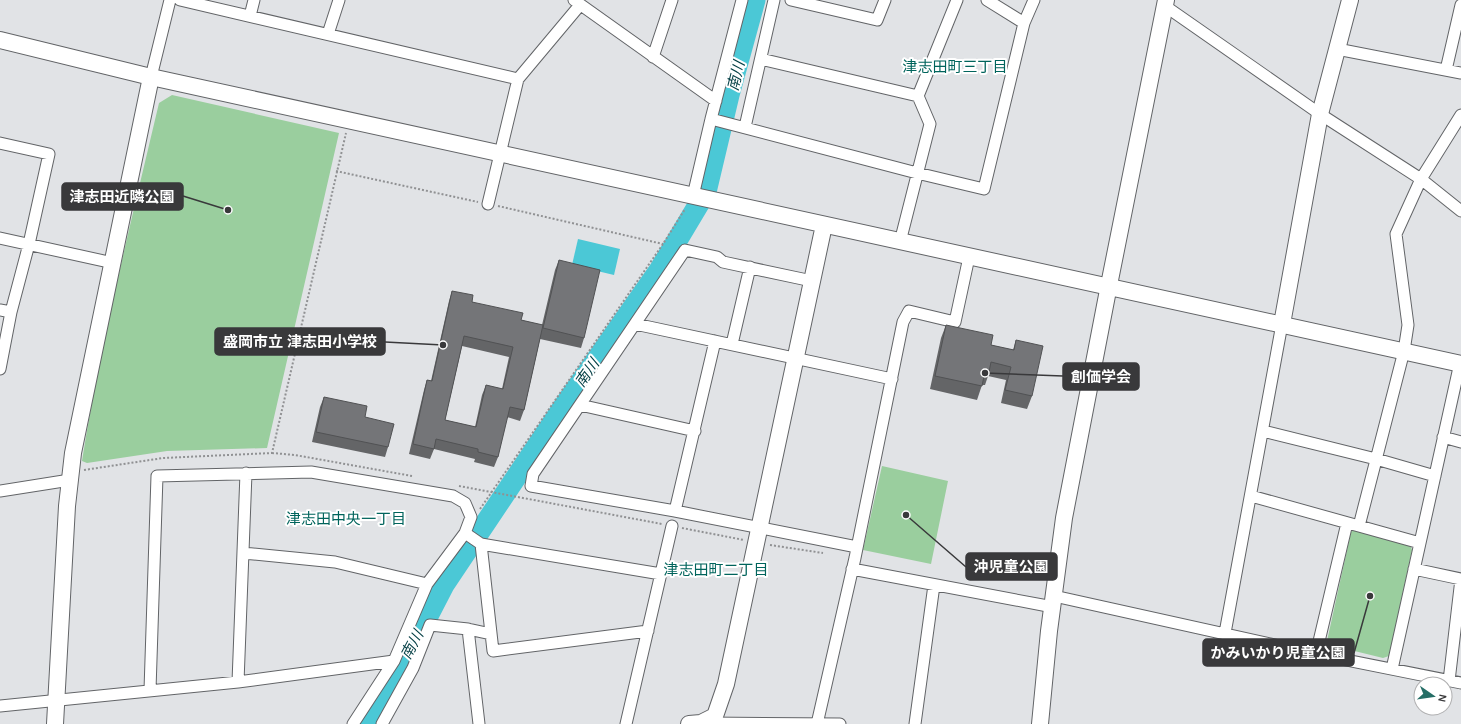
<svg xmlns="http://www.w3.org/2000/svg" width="1461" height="724" font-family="Karla,'Noto Sans JP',sans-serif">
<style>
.green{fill:#9ace9e}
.water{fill:#4bc8d6}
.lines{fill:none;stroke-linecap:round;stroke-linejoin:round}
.river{stroke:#4bc8d6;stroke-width:21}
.street-casing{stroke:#626467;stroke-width:13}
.secondary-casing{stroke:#626467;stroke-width:18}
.path{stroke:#909193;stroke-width:2;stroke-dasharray:2 2;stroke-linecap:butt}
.street{stroke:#fff;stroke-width:11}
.secondary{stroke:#fff;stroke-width:16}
.wall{fill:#646567;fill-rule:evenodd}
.building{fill:#747578;stroke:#515254;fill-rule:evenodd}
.labels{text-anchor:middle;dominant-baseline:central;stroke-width:4;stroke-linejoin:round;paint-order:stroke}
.neighbourhood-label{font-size:15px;fill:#00645c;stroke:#fff}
.water-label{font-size:15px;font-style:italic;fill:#013d43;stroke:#fff}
.leader{fill:none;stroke:#39393b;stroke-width:1.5}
.callout-dot{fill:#39393b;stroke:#fff;stroke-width:1.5}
.callout{fill:#39393b;stroke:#39393b;stroke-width:1.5}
.callout-label{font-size:15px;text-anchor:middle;font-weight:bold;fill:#fff}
</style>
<rect width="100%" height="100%" fill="#e1e3e6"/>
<path class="green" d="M172 95 339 133 267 448 167 451 87 463 82 461C101 341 131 222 159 103Z
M882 466 948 481 931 564 863 550Z
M1354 529 1410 544 1412 550 1389 656 1383 658 1330 645 1327 641 1351 532Z"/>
<path class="water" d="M578 239 620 249 614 275 572 265Z"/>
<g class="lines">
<path class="river" d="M369 724 395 680 444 585 563 407 660 269 706 192 729 95 755 0"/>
<defs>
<path id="street" d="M180 0 518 79
M574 0 716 101
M791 0 877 20 885 0
M987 0 1024 23
M1165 6 1320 114 1421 179 1461 211
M250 16 254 0
M328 34 339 0
M1337 49 1461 73
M653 57 672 0
M761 59 918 96
M1446 70 1461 5
M151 77 170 0
M711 119 917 173 984 189 1024 23 1034 0
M745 127 774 0
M0 143 49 154 29 244 11 312 0 369
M693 196 711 119 742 0
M488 204 518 79 580 5
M0 238 113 263
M900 242 930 124 918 96 957 0
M812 281 723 262 717 257 685 250 533 474 531 486 675 511 857 547
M0 310 11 312
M635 324 892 379
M732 344 750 267
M580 405 695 431
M1263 431 1376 459 1435 476
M1443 437 1461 442
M0 491 70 480
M1251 496 1420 543
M675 511 715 341
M1359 526 1404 351 1408 325 1396 234 1421 179 1461 115
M465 533 481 544 661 574
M481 544 493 651 648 631
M243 553 335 562 427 584
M852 569 1053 607
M1414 569 1461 579 1449 681
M1054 596 1311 653 1461 683
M468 629 491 634
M1225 633 1282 324
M1316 654 1347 523
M1392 669 1460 363
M238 682 246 473
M150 690 157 476 311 472 453 496 465 503 471 517 465 533 427 584 394 661 353 724
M0 706 238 682 394 661
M705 723 840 724
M382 724 413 668 430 625 468 629 479 724
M626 724 672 526
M817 724 855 558 903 322 909 311 955 322 969 257
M915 724 934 585"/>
<path id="secondary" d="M0 40 151 77 1461 364
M1282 324 1320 114 1350 0
M55 724 67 506 73 453 151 77
M689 724 701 723 715 716 726 684 824 225
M1040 724 1049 631 1064 518 1109 285 1166 0"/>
</defs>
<use href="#street" class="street-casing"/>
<use href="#secondary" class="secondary-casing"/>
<path class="path" d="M336 171 478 202
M498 206 663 244
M272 453 295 455 412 476
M84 470 163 458 272 453 346 133
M459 486 662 524
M480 509 663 244 685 209
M682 528 744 540
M770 545 823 553"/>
<use href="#street" class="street"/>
<use href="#secondary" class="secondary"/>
</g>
<path class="wall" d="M559 260 584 338 581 348 540 339 524 410 520 421 507 417 498 457 494 467 474 462 475 459 434 449 430 459 409 454 424 390 427 380 431 381 449 301 452 291 472 302 521 320 542 325 555 270ZM462 346 509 357 502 389 486 385 482 395 475 427 445 420Z
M946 325 991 345 1013 350 1016 340 1032 396 1027 409 1001 403 1006 380 988 376 985 385H982L977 400 930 389 941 338Z
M324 397 365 417 388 447 385 457 312 442 320 407Z"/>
<path class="building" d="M559 260 600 270 584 338 543 328Z
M452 291 473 295 472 302 523 313 521 320 543 325 524 410 510 407 498 457 478 452V449L436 439 434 449 413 444 427 380 432 381ZM464 336 513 347 503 389 486 385 476 427 445 420Z
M946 325 993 335 991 345 1014 350 1016 340 1043 346 1032 396 1005 390 1011 367 991 362 989 372 985 371 982 386 935 376Z
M324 397 367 406 365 417 394 424 388 447 316 432Z"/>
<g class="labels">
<g class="neighbourhood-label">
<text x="955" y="67">津志田町三丁目</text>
<text x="346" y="519">津志田中央一丁目</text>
<text x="716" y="570">津志田町二丁目</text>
</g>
<g class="water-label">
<text transform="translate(736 76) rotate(-76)">南川</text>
<text transform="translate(587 373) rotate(-55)">南川</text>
<text transform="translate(412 645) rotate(-62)">南川</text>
</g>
</g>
<path class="leader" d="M228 210L183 196M443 345L385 342M985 373L1063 376M906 515L966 567M1370 596L1354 653"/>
<g class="callout-dot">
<circle cx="228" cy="210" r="4"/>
<circle cx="443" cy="345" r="4"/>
<circle cx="985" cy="373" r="4"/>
<circle cx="906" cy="515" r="4"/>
<circle cx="1370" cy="596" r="4"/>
</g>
<g class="callout">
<rect x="62" y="183" width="121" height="27" rx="4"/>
<rect x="215" y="328" width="170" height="27" rx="4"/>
<rect x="1063" y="363" width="76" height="27" rx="4"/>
<rect x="966" y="553" width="91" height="27" rx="4"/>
<rect x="1203" y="639" width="151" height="27" rx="4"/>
</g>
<g class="callout-label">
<text x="122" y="202">津志田近隣公園</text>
<text x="300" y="347">盛岡市立 津志田小学校</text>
<text x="1101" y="382">創価学会</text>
<text x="1011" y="572">沖児童公園</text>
<text x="1278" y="658">かみいかり児童公園</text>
</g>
<g transform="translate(1433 696) rotate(103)"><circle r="19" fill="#ffffff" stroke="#b0b0b1"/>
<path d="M0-3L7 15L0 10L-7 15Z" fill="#256e66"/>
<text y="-6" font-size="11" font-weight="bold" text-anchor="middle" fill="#39393b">N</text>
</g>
</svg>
